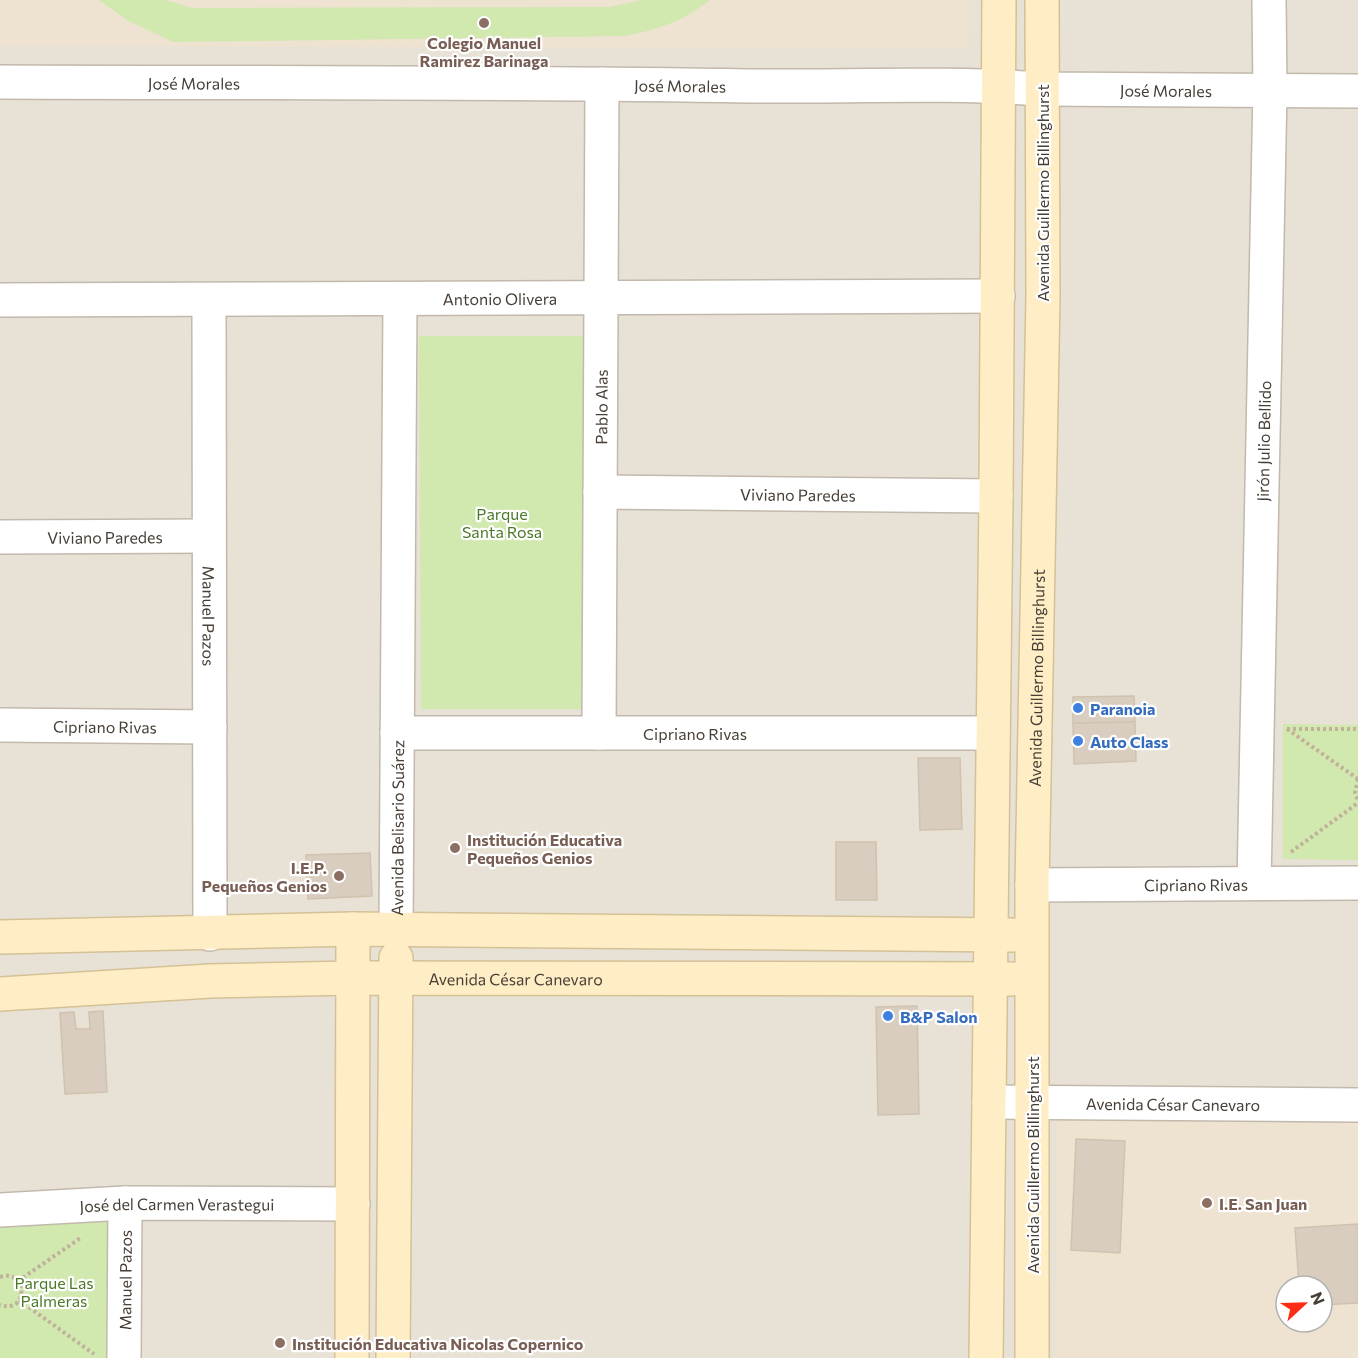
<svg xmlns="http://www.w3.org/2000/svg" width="1358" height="1358" font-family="Commissioner,sans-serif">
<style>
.residential{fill:#e8e1d5;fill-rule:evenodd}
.education{fill:#ede3d0;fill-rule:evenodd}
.green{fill:#d1e8af}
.building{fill:#d8cdbf;stroke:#d0c2af;stroke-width:1.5}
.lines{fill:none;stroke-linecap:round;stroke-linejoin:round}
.street-casing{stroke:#c2b9ac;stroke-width:36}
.secondary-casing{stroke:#d4c196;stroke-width:36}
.path{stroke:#c1b19a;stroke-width:4;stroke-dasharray:3 3;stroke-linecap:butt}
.street{stroke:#fff;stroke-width:33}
.secondary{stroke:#ffeec5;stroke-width:33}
.education-dot{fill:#8d6e63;stroke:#fff;stroke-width:2}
.shop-dot{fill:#3f7fe0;stroke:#fff;stroke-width:2}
.labels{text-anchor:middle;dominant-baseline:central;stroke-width:4.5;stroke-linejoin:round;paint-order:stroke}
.education-label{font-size:16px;font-weight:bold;fill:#785e54;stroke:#fff;text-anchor:start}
.street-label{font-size:16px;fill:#473f36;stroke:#fff}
.park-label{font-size:16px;fill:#4b7928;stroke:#fff}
.shop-label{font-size:16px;font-weight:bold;fill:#366cbe;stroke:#fff;text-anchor:start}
</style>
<rect width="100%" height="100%" fill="#f4efe7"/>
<path class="residential" d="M0 0H1358V1358H0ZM1286 1286H1322V1322H1286Z"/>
<path class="education" d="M0 0H969L968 48 0 46Z
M1057 1117 1358 1120V1358H1055ZM1286 1286H1322V1322H1286Z"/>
<path class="green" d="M99 0H165L193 8 609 7 643 0H710C681 22 660 29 625 36L173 42 127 20Z
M419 336H583L585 709H421Z
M1283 724 1358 725V860L1283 859Z
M107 1218V1358H0V1225Z"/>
<path class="building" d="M1134 696 1135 722 1073 723V697Z
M1135 722 1136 761 1074 764 1073 723Z
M918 758H960L962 829 920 830Z
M836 842H876L877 900H836Z
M370 853 372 896 308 899 306 855Z
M917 1006 919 1114 878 1115 876 1007Z
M103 1011 107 1092 65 1094 60 1013 74 1012 76 1029H90L89 1012Z
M1076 1139 1125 1141 1120 1253 1071 1250Z
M1358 1224V1303L1322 1305V1286H1299L1295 1228Z"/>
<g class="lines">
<defs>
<g id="street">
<path id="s1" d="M0 82C249 83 499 82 748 86 846 87 944 82 1041 89L1358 91"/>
<path id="s2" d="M0 300 998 296"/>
<path id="s3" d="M209 300 210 934"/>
<path id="s4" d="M600 492 996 496"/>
<path id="s5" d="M0 537 209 536"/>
<path id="s6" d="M0 725 210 727"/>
<path id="s7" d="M397 733H993"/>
<path id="s8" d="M599 733 602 84"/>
<path id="s9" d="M1254 883 1270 90 1269 0"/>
<path id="s10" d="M1032 885 1358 883"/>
<path id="s11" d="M396 930 400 299"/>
<path id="s12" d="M989 1102 1358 1105"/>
<path id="s13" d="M0 1210 125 1203 353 1204"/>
<path id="s14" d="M124 1358 125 1203"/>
</g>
<g id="secondary">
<path d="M0 937 353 929 1013 935"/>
<path id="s15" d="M0 994 210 981 353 978 1012 979"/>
<path d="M352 1358 353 929"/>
<path d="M393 1358 396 958"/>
<path d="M986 1358 996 496 999 0"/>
<path id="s16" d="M1032 1358V885L1043 296 1042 0"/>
</g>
</defs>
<use href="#street" class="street-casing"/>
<use href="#secondary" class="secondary-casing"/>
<path class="path" d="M1287 729H1358
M1287 729 1358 779
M1358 779 1355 793 1358 801
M1291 852 1358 803
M0 1277C27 1268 30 1314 0 1305
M18 1281 82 1237
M19 1300 94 1354"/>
<use href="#street" class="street"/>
<use href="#secondary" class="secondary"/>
</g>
<g class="education-dot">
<circle cx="484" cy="23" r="6"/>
<circle cx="455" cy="848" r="6"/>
<circle cx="339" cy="876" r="6"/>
<circle cx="1207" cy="1203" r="6"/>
<circle cx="280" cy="1343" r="6"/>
</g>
<g class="shop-dot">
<circle cx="1078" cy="708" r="6"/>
<circle cx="1078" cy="741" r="6"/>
<circle cx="888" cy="1016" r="6"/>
</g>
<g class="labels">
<g class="education-label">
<text x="484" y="42" text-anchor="middle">Colegio Manuel<tspan x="484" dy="18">Ramirez Barinaga</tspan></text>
<text x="467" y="839">Institución Educativa<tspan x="467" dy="18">Pequeños Genios</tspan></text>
<text x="327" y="867" text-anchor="end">I.E.P.<tspan x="327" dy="18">Pequeños Genios</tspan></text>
<text x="1219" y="1203">I.E. San Juan</text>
<text x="292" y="1343">Institución Educativa Nicolas Copernico</text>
</g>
<g class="street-label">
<text stroke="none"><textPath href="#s1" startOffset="194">José Morales</textPath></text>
<text stroke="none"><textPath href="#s1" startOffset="680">José Morales</textPath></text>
<text stroke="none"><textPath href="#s1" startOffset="1166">José Morales</textPath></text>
<text transform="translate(1042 193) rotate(-90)">Avenida Guillermo Billinghurst</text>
<text stroke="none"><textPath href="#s2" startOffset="500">Antonio Olivera</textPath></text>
<text stroke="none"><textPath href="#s8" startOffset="326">Pablo Alas</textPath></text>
<text stroke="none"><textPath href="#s9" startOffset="442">Jirón Julio Bellido</textPath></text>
<text stroke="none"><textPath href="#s4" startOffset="198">Viviano Paredes</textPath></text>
<text stroke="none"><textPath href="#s5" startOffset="105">Viviano Paredes</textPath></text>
<text stroke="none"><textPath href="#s3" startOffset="316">Manuel Pazos</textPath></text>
<text stroke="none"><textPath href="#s16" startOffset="680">Avenida Guillermo Billinghurst</textPath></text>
<text stroke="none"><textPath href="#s6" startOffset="105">Cipriano Rivas</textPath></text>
<text stroke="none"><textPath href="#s7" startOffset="298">Cipriano Rivas</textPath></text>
<text stroke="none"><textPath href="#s11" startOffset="102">Avenida Belisario Suárez</textPath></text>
<text stroke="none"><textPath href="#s10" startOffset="164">Cipriano Rivas</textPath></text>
<text stroke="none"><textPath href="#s15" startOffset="516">Avenida César Canevaro</textPath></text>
<text stroke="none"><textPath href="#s12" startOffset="184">Avenida César Canevaro</textPath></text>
<text transform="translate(1032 1165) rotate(-90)">Avenida Guillermo Billinghurst</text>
<text stroke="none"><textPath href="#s13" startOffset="177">José del Carmen Verastegui</textPath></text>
<text stroke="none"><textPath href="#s14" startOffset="78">Manuel Pazos</textPath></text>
</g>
<g class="park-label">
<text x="502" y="513">Parque<tspan x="502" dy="18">Santa Rosa</tspan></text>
<text x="54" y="1282">Parque Las<tspan x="54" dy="18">Palmeras</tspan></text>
</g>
<g class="shop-label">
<text x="1090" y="708">Paranoia</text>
<text x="1090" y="741">Auto Class</text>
<text x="900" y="1016">B&amp;P Salon</text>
</g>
</g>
<g transform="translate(1304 1304) rotate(68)"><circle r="28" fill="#ffffff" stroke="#b5b2af" stroke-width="1.5"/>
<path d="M0-4.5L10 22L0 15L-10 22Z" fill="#fc2c15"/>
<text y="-9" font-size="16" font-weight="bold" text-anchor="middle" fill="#473f36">N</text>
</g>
</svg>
